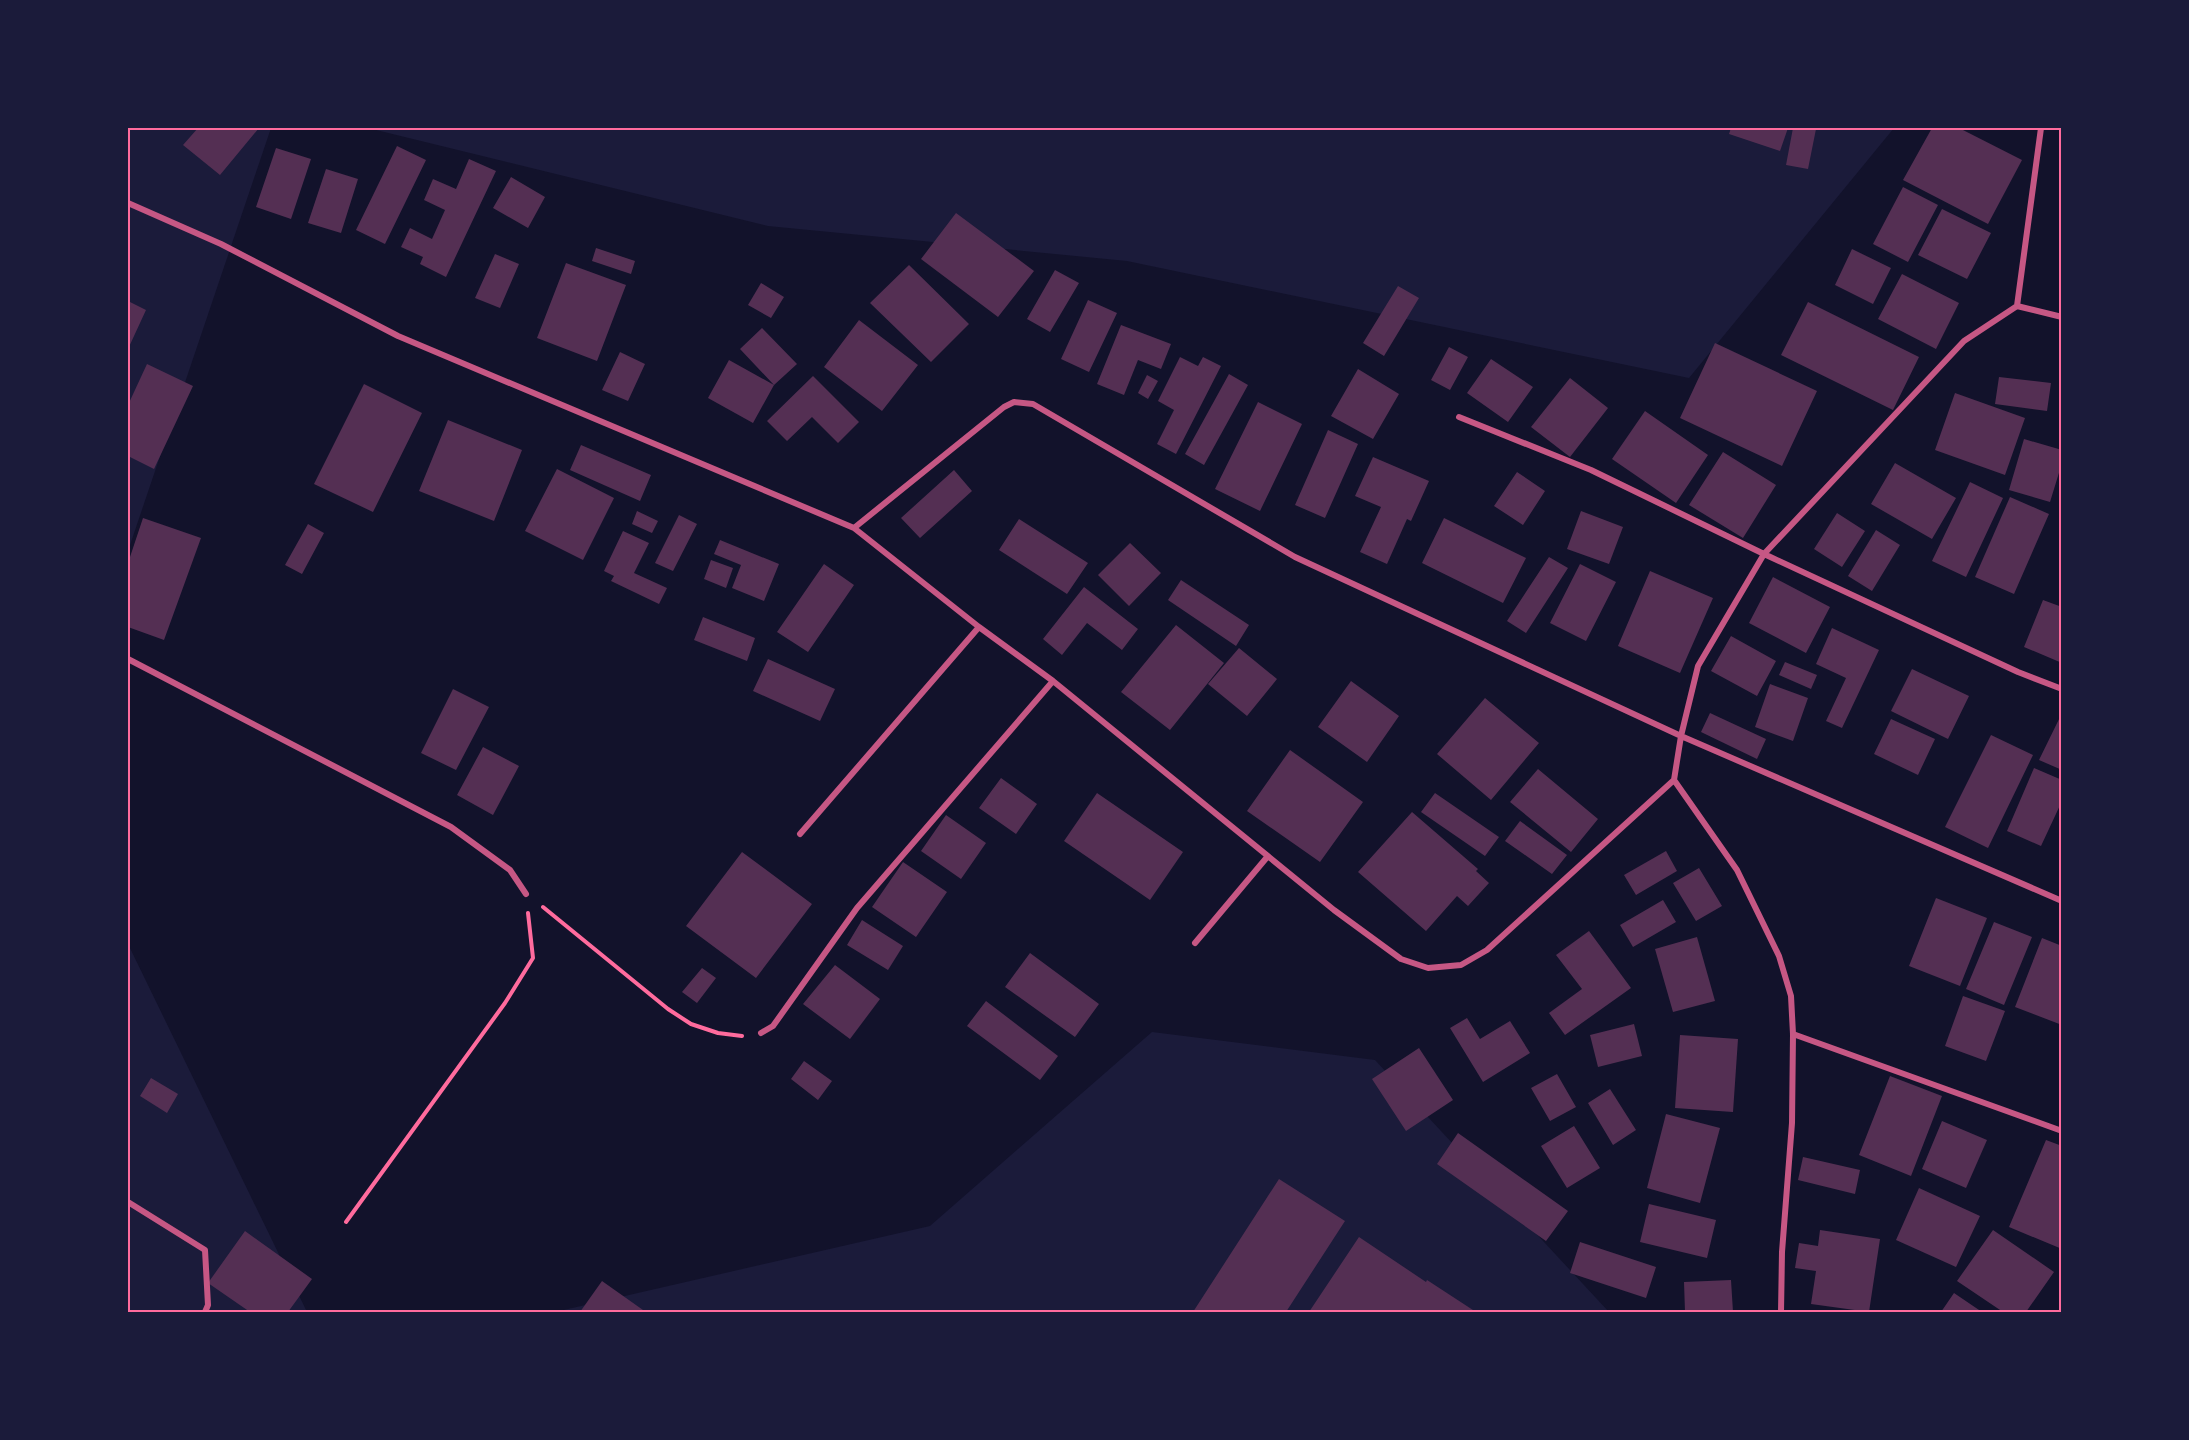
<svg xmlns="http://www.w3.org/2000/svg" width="2189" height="1440" font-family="'Roboto Condensed',sans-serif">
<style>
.water{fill:#12122b}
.building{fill:#542f53}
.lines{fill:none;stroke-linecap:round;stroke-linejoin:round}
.path{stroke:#ff6b9d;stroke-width:4}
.minor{stroke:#c65784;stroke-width:6}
.neatline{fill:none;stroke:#ff6b9d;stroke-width:2}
</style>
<rect width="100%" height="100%" fill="#1b1b3a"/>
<path class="water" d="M271 128H368L768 226 1127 261 1689 378 1894 128H2061V1312H1609L1375 1060 1152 1032 930 1226 555 1312H307L128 944V551Z"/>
<path class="building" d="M198 128H259L220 175 183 145Z
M1731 128H1788L1780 151 1729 134Z
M1793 128 1816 129 1808 169 1786 165Z
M1932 128H1959L2022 160 1988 224 1903 180Z
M397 146 426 160 385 244 356 230Z
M276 148 311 159 291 219 256 207Z
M469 159 496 171 446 277 420 264 423 257 401 247 410 228 432 239 445 210 424 200 433 179 456 189Z
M326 169 358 179 341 233 308 223Z
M511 177 545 197 528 228 493 208Z
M1903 187 1938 205 1908 262 1873 244Z
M1942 209 1991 233 1967 279 1918 255Z
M956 213 1034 271 998 317 921 259Z
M596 248 635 261 631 274 592 261Z
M1852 249 1891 268 1873 304 1835 285Z
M495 254 519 264 500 308 475 298Z
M566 263 626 285 597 361 537 338Z
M909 265 969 324 931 362 870 303Z
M1055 270 1079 283 1050 332 1027 319Z
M1902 274 1959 303 1936 349 1878 319Z
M761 283 784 297 771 318 748 305Z
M1398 286 1419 298 1384 356 1363 343Z
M1088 300 1117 313 1089 372 1061 359Z
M128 301 146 310 128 349Z
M1808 302 1919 357 1893 410 1781 355Z
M859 320 918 365 882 411 824 367Z
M1121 325 1171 344 1161 369 1138 360 1124 395 1097 384Z
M762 328 797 364 774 385 753 423 708 398 729 360 774 385 740 349Z
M1715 343 1817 391 1782 466 1680 418Z
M1449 347 1468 357 1450 390 1431 380Z
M620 352 645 364 628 401 602 390Z
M1180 357 1198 366 1203 357 1221 366 1176 454 1157 444 1174 410 1158 401Z
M1491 359 1533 387 1508 422 1467 393Z
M147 364 193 386 154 469 128 456V405Z
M1358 369 1399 394 1373 439 1331 416Z
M1229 374 1248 385 1204 465 1185 454Z
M1147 375 1158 381 1148 399 1138 393Z
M813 376 859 422 838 443 812 417 787 441 767 421Z
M1999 377 2051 383 2047 411 1995 404Z
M1570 378 1608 408 1570 457 1531 427Z
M364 384 422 413 373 512 314 484Z
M1955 393 2025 418 2005 475 1935 450Z
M1258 402 1302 424 1260 511 1215 489Z
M1645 411 1708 455 1676 503 1612 459Z
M448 420 522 450 494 521 419 491Z
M1328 430 1358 444 1325 518 1295 505Z
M2024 439 2062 450V463L2050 502 2009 490Z
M581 445 651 475 640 501 570 470Z
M1723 452 1776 485 1743 538 1689 505Z
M1373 457 1429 481 1411 521 1407 519 1387 564 1360 552 1381 507 1355 496Z
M1895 463 1956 498 1932 539 1871 504Z
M557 469 614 498 583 560 525 531Z
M954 470 972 491 920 538 901 518Z
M1517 472 1545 491 1523 525 1494 506Z
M1970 482 2003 498 1966 577 1932 561Z
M2010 497 2049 514 2014 594 1975 577Z
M637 511 658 521 652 533 632 524Z
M1581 511 1623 527 1609 564 1567 549Z
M1837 513 1865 531 1842 567 1814 549Z
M679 515 697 524 673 571 655 563Z
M143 518 201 538 164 640 128 627V563Z
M1444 518 1526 558 1503 603 1422 563Z
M1019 519 1088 563 1067 594 999 550Z
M308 524 324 533 302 574 285 565Z
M1876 530 1900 545 1872 591 1848 576Z
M623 531 649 543 634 573 667 588 659 604 611 581 614 576 604 571Z
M720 540 779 564 764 601 732 588 741 565 714 554Z
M1130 543 1161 573 1129 606 1098 575Z
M1549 557 1568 568 1526 633 1507 621Z
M711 560 733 568 726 588 704 579Z
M824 564 854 585 808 652 777 632Z
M1580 564 1616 582 1586 641 1550 623Z
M1650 571 1713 598 1680 673 1618 646Z
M1773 577 1830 607 1806 653 1749 623Z
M1181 580 1249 625 1236 646 1168 600Z
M1084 587 1138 629 1122 650 1087 623 1062 655 1043 639Z
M2043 600 2062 607V663L2024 647Z
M703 617 755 638 747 661 694 640Z
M1176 625 1224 663 1170 730 1121 692Z
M1832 628 1879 650 1842 728 1826 721 1846 678 1816 664Z
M1731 636 1776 661 1757 696 1711 671Z
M1239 648 1277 679 1247 716 1208 684Z
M768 659 835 689 820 721 753 691Z
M1785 662 1817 675 1811 689 1779 675Z
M1912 669 1969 696 1948 739 1891 711Z
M1351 681 1399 716 1367 762 1318 727Z
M1770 684 1808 698 1793 741 1755 727Z
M453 689 489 707 456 770 421 753Z
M1485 698 1539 743 1491 800 1437 754Z
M1710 713 1766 739 1757 759 1701 732Z
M2062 713V770L2039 760Z
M1891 719 1935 739 1918 775 1874 754Z
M1991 735 2033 755 1988 848 1945 827Z
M483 747 519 766 493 815 457 795Z
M1290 750 1363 802 1320 862 1247 811Z
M2034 768 2062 780V801L2041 846 2007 831Z
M1538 769 1598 819 1571 852 1510 802Z
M1001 778 1037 804 1016 834 979 808Z
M1097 793 1183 852 1150 900 1064 841Z
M1435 793 1499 837 1485 856 1421 812Z
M1412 812 1478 869 1476 871 1489 883 1468 906 1457 896 1426 931 1358 872Z
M946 815 986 843 961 879 921 851Z
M1520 821 1567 855 1552 874 1505 841Z
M1666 851 1677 871 1636 895 1624 875Z
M742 852 812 904 756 978 686 926Z
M903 862 947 892 916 937 872 907Z
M1699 868 1722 906 1696 921 1673 883Z
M1936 898 1987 918 1960 986 1909 966Z
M1663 900 1676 922 1633 947 1620 925Z
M862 920 903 946 888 970 847 945Z
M1994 922 2032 937 2004 1005 1966 989Z
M1589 931 1631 988 1565 1035 1549 1013 1582 989 1556 955Z
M1697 937 1715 1001 1673 1012 1655 949Z
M2042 938 2062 946V1025L2015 1007Z
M1030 953 1099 1004 1075 1037 1005 987Z
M835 965 880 999 850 1039 803 1004Z
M702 968 716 978 697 1003 682 992Z
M1963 996 2005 1011 1986 1061 1945 1046Z
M986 1001 1058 1056 1040 1080 967 1026Z
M1467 1018 1480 1039 1510 1021 1530 1053 1483 1082 1450 1028Z
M1634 1024 1642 1056 1598 1067 1590 1035Z
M1680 1035 1738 1039 1733 1112 1675 1108Z
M1419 1048 1453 1100 1406 1131 1372 1079Z
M804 1061 832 1081 818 1100 791 1079Z
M1557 1074 1576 1107 1550 1121 1531 1088Z
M1890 1076 1942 1096 1911 1176 1859 1155Z
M151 1078 178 1094 167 1113 140 1096Z
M1610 1089 1636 1130 1613 1145 1588 1103Z
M1666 1114 1720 1128 1700 1203 1647 1188Z
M1942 1121 1987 1140 1966 1188 1922 1169Z
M1574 1126 1600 1168 1567 1188 1541 1146Z
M1458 1133 1568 1211 1546 1241 1437 1164Z
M2046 1140 2062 1146V1249L2009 1227Z
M1803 1157 1860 1170 1855 1194 1798 1180Z
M1279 1179 1345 1221 1286 1312H1193Z
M1919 1188 1980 1216 1956 1267 1896 1240Z
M1649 1204 1716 1220 1707 1258 1640 1242Z
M1820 1230 1880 1239 1869 1312 1811 1304 1816 1271 1795 1268 1799 1243 1818 1246Z
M1993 1230 2054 1272 2026 1312H2003L1957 1281Z
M245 1231 312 1279 288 1312H250L208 1283Z
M1359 1237 1426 1282 1427 1280 1476 1312H1309Z
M1580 1242 1656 1267 1646 1298 1570 1273Z
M1731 1280 1733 1312H1685L1684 1282Z
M602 1281 643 1310 641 1312H580Z
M1954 1293 1982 1312H1941Z"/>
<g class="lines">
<path class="path" d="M543 907 668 1009 691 1024 718 1033 742 1036
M346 1222 505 1003 533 958 528 913"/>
<path class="minor" d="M128 203 221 244 398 336 854 528 1004 407 1014 402 1033 404 1295 557 1681 736 2062 901
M2017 306 2041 128
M1459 417 1591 470 1764 554 2018 672 2062 689
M854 528 979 627 1053 681 1334 910 1401 959 1428 968 1461 965 1487 950 1674 780 1681 736 1698 666 1764 554 1964 341 2017 306 2062 317
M128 659 451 827 510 870 526 894
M1674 780 1737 870 1779 956 1791 996 1793 1034 1792 1123 1782 1252 1781 1312
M800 834 979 627
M1195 943 1268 856
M761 1033 773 1026 857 908 1053 681
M1793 1034 2062 1131
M128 1202 205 1250 208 1305 205 1312"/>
</g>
<rect width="2189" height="1440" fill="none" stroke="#1b1b3a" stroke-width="258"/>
<rect x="129" y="129" width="1931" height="1182" class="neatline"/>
</svg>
